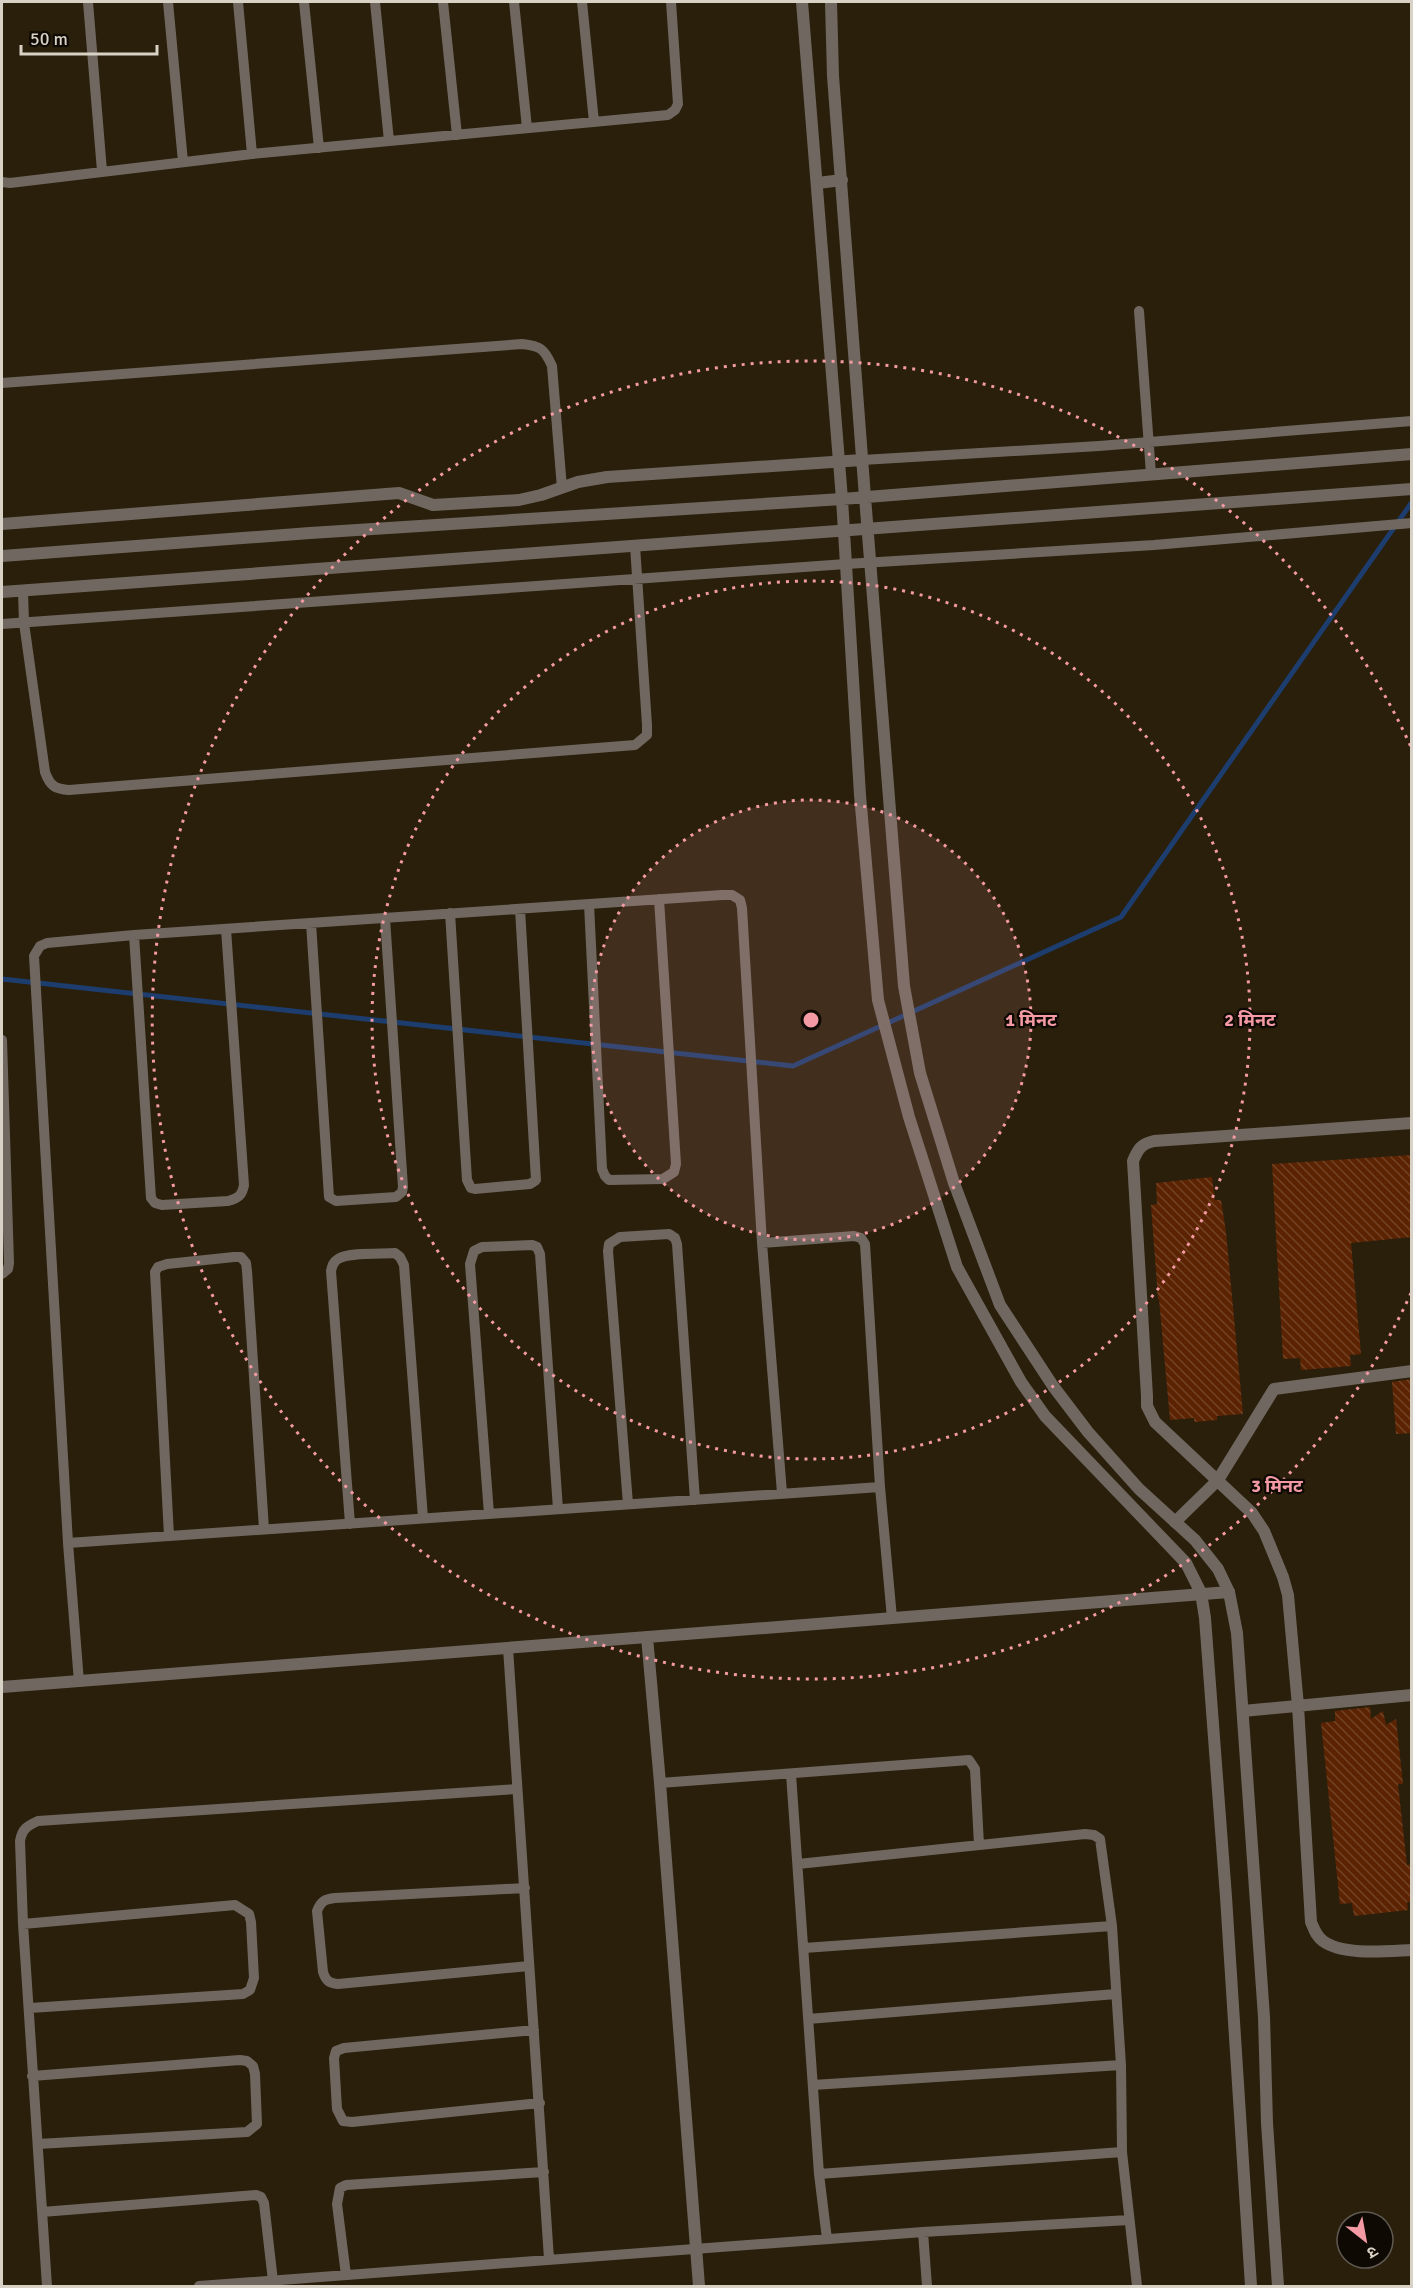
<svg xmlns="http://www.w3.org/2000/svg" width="1413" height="2288" font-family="Signika,'Noto Sans Devanagari',sans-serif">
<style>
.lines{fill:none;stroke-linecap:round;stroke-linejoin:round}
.stream{stroke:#1c3d6d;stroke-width:5}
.building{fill:url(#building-back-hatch)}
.service{stroke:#706860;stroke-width:10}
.minor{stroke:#706860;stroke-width:12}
.tertiary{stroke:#706860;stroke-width:12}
.ring{fill:none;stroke:#f49aa4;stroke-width:3;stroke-dasharray:3 6}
.centre{fill:#f49aa4;stroke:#0e0903;stroke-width:3}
.ring-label{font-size:18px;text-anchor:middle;font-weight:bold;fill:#f49aa4;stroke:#0e0903;stroke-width:4.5;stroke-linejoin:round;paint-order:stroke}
</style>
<defs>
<pattern id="building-back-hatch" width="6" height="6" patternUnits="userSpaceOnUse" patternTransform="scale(1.5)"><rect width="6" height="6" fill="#5b2302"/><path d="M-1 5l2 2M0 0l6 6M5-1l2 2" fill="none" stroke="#724225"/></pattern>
</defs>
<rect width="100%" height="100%" fill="#2a1f0b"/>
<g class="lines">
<path class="stream" d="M2 979 793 1066 1121 917 1412 502"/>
</g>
<path class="building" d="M1412 1155V1237L1351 1243 1361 1354 1350 1355 1351 1366 1301 1370 1300 1358 1283 1359 1272 1164Z
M1212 1177 1215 1200H1221L1226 1232 1243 1414 1217 1416V1420L1194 1422V1418L1170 1420 1159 1299H1158L1151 1205 1157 1204 1156 1183Z
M1412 1379V1433L1396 1434 1392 1382Z
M1370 1707 1371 1719 1383 1711 1386 1725 1396 1719 1403 1784H1398L1407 1865 1412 1864V1902H1407L1408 1910 1354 1916 1352 1903 1340 1904 1321 1723 1335 1721V1711Z"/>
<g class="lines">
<path class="service" d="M88 2 102 171
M168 2 183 162
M238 2 252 154
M304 2 319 148
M375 2 389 141
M443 2 457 135
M514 2 527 128
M582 2 594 122
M2 182 10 183 252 154 668 115 675 110 678 104 671 2
M1139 311 1151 474
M2 383 522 344C540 346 544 348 552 366L562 488
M862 460 1099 446 1412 421
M23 591 24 623 45 772C50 786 55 789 69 790L635 745 647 735V725L635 546
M2 624 846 564 1154 545 1412 523
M589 904 602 1169 605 1176 609 1180 663 1179 674 1172 676 1164 659 899
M450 913 467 1180 471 1188 475 1189 530 1184 536 1180 520 909
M311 923 329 1197 336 1201 396 1197 402 1192 403 1187 385 918
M134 935 151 1198 155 1203 162 1205 228 1201C238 1198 242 1196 244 1185L226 929
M2 1040 9 1263 8 1269 2 1274
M762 1243 854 1236 861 1238 865 1244 880 1487 892 1618
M628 1504 608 1251 609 1244 620 1237 669 1234 675 1238 677 1244 695 1500
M489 1514 470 1264 474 1251 482 1247 532 1245 537 1247 540 1254 558 1509
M350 1524 331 1271C332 1266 333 1262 338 1259 349 1252 381 1254 395 1253L400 1257 404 1265 423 1518
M169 1536 155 1272 158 1267 167 1264 234 1257H241L246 1263 247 1271 264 1529
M68 1543 880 1487
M508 1648 549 2259
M79 1682 68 1543 34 956 40 946 47 943 134 935 722 895H732L740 900 742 908 762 1243 782 1493
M791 1774 819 2174 827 2239
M660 1783 969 1760 975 1769 979 1845
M798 1864 1085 1834 1094 1835 1100 1839 1112 1926 1121 2065 1122 2152 1137 2286
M525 1888 335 1898C325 1899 321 1901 317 1911L323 1972C326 1981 329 1983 338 1984L529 1966
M23 1924 235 1905 249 1914 251 1922 254 1978 250 1990 243 1994 30 2008
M804 1948 1112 1926
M808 2019 1116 1994
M534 2030 344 2048 336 2051 334 2058 337 2109 343 2121 352 2122 540 2103
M32 2076 240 2060 247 2061 253 2066 255 2074 257 2124 247 2132 38 2144
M813 2085 1121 2065
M819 2174 1122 2152
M42 2212 256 2195 261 2197 264 2203 273 2281
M923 2232 927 2286
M346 2275 337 2204 340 2188 346 2185 544 2172
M47 2286 23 1924 20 1841C22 1829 27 1826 38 1821L517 1789
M199 2286 923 2232 1129 2220"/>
<path class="minor" d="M802 2 842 499
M831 2 833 76 865 497
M818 183 842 180
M2 524 399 493 433 505 519 500 541 495 578 482 607 477 862 460
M1412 1123 1154 1141C1141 1144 1138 1149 1133 1161L1147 1396V1406L1155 1422 1252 1513 1264 1531 1283 1577 1288 1595 1298 1706 1311 1922C1314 1929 1316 1936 1323 1941 1343 1956 1388 1951 1412 1950
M1175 1522 1218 1480 1274 1389 1412 1371
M647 1637 660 1783 699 2286
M2 1687 1229 1592
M1243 1711 1412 1695"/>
<path class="tertiary" d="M865 497 904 986 920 1073 954 1183 1000 1305 1053 1386 1088 1432 1139 1489 1195 1540 1218 1569 1229 1592 1237 1633 1264 2017 1267 2123 1278 2286
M842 499 860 795 878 1000 909 1117 957 1267 1021 1382 1045 1416 1186 1563 1201 1593 1205 1618 1226 1897 1251 2286
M2 556 310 533 842 499 1412 454
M2 592 1412 489"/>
</g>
<circle cx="811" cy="1020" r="220" fill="#f49aa4" fill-opacity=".12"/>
<g class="ring">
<circle cx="811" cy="1020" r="220"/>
<circle cx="811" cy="1020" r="439"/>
<path d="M1411 1293A659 659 0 1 1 1411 747"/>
</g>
<circle cx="811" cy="1020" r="9" class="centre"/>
<g class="ring-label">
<text x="1031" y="1026">1 मिनट</text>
<text x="1250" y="1026">2 मिनट</text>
<text x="1277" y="1492">3 मिनट</text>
</g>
<rect width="1413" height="2288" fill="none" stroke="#d8d1c5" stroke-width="6"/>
<g transform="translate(1365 2240) rotate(149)"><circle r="28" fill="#0e0903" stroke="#5f5951" stroke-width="1.5"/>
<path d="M0-4.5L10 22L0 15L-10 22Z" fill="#f49aa4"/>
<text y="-9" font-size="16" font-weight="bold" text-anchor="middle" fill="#d8d1c5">उ</text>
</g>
<path d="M21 45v9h136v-9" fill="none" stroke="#d8d1c5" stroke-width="3"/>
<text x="30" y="45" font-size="18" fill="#d8d1c5" stroke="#0e0903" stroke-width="4.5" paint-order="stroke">50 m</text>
</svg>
